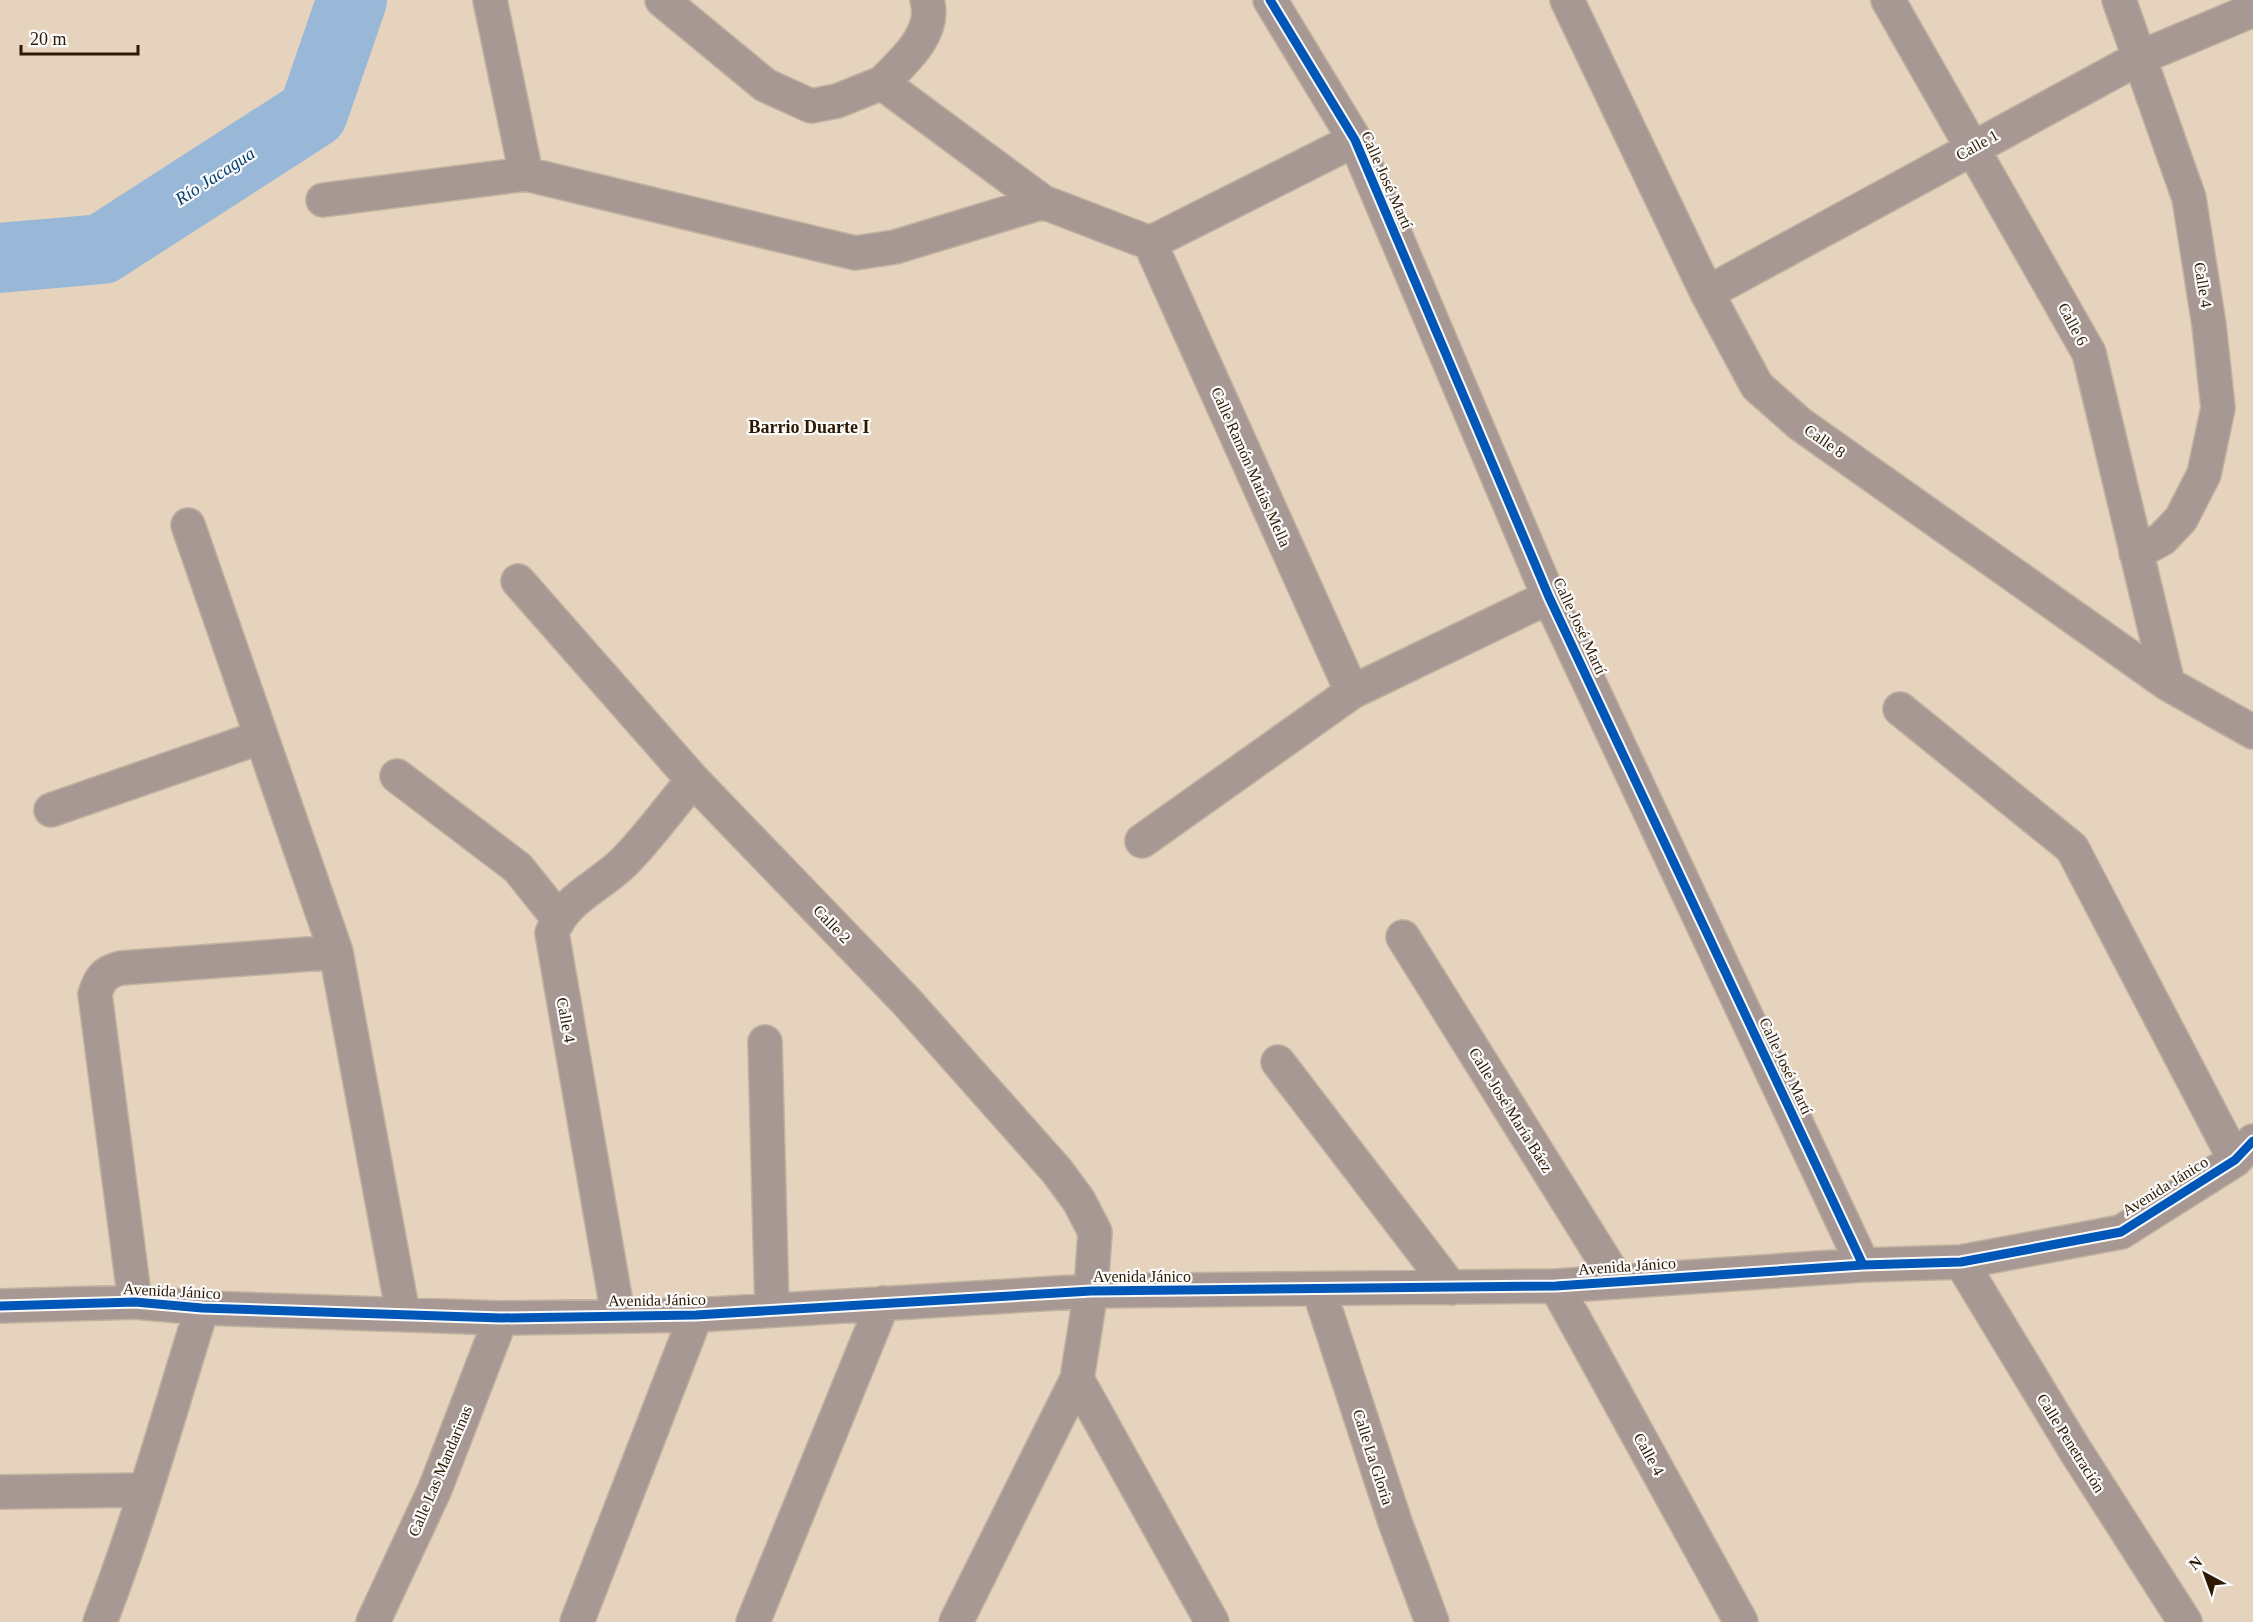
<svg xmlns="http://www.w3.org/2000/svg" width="2253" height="1622" font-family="Georgia,serif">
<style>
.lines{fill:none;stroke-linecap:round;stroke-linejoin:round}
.river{stroke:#99b8d8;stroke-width:70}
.street-casing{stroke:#c1b19f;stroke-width:36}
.street{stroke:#a79894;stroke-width:33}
.cycleway-casing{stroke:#fbfbfb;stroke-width:13}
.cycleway{stroke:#0057b8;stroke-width:9}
.labels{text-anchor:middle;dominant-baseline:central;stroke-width:4.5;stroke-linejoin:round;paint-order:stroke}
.street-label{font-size:16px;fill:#2d1900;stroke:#fbfbfb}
.water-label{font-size:18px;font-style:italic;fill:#024071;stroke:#fbfbfb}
.neighbourhood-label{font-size:18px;font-weight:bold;fill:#2d1900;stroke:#fbfbfb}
</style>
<rect width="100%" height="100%" fill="#e5d3be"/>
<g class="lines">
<path class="river" d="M0 258 102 249 313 113 352 0"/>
<defs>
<path id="street" d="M490 0 526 174
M662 0 765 85 811 106 837 101 882 83 1043 202 1150 243 1355 140
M1270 0 1355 140 1549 597 1863 1265
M1567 0 1707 293 1757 386 1800 424 2168 684 2253 732
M1888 0 2089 353 2168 684
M2119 0 2189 198 2209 325 2218 408 2204 474 2181 519 2162 539 2136 553
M882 83C903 62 937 33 927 0
M323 200 526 174 855 253 895 247 1043 202
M1150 243 1352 692
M1707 293 2141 57 2253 10
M188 525 336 952 403 1314
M518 581 693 780 906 1001 1057 1171 1079 1201 1095 1232 1091 1291 1077 1379 956 1622
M1900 709 2072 848 2235 1160
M397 776 518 868 558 918
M51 810 261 737
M1142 841 1352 692 1549 597
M1403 937 1618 1282
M765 1042 772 1310
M1278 1062 1451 1288
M1961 1262 2075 1450 2185 1622
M1556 1286 1741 1622
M1319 1290 1395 1522 1432 1622
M135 1302 95 994C100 978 105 972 121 968L336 952
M0 1306 135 1302 202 1308 501 1318 696 1315 1091 1291 1556 1286 1863 1265 1961 1262 2121 1232 2235 1160 2253 1141
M618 1315 552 933C565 898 599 887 624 862 649 837 670 807 693 780
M1077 1379 1212 1622
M0 1492 144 1490
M100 1622C140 1519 169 1413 202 1308
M373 1622 435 1489 501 1318
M577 1622 696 1315
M753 1622 883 1303"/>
</defs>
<use href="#street" class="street-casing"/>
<use href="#street" class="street"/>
<defs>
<path id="cycleway" d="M1270 0 1355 140 1549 597 1863 1265
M0 1306 135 1302 202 1308 501 1318 696 1315 1091 1291 1556 1286 1863 1265 1961 1262 2121 1232 2235 1160 2253 1141"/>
</defs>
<use href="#cycleway" class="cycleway-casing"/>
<use href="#cycleway" class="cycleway"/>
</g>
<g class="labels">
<g class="street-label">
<text transform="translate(1977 145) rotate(-29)">Calle 1</text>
<text transform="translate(1387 180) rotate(66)">Calle José Martí</text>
<text transform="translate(2203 285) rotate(81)">Calle 4</text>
<text transform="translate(2073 324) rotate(62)">Calle 6</text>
<text transform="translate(1825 441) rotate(35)">Calle 8</text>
<text transform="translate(1251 467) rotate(66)">Calle Ramón Matías Mella</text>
<text transform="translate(1580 626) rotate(65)">Calle José Martí</text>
<text transform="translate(832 924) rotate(46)">Calle 2</text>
<text transform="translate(566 1020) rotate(80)">Calle 4</text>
<text transform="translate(1786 1066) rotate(65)">Calle José Martí</text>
<text transform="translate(1511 1110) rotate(58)">Calle José María Báez</text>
<text transform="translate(2165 1186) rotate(-32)">Avenida Jánico</text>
<text transform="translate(1627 1266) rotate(-4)">Avenida Jánico</text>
<text x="1142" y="1276">Avenida Jánico</text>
<text transform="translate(172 1291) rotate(3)">Avenida Jánico</text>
<text transform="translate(657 1300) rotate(-1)">Avenida Jánico</text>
<text transform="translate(2071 1443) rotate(58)">Calle Penetración</text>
<text transform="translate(1649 1454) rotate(61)">Calle 4</text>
<text transform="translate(1373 1457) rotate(72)">Calle La Gloria</text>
<text transform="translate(440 1471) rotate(-67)">Calle Las Mandarinas</text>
</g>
<g class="water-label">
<text transform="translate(215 176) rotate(-33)">Río Jacagua</text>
</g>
<g class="neighbourhood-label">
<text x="809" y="427">Barrio Duarte I</text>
</g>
</g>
<g transform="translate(2205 1574) rotate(319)" stroke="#fbfbfb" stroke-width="4.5" paint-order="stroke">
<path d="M0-4.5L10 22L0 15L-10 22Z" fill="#2d1900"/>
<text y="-9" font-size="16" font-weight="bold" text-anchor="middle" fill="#2d1900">N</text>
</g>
<path d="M21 45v9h117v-9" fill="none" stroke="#2d1900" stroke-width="3"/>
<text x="30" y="45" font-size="18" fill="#2d1900" stroke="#fbfbfb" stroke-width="4.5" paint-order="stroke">20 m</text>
</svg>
